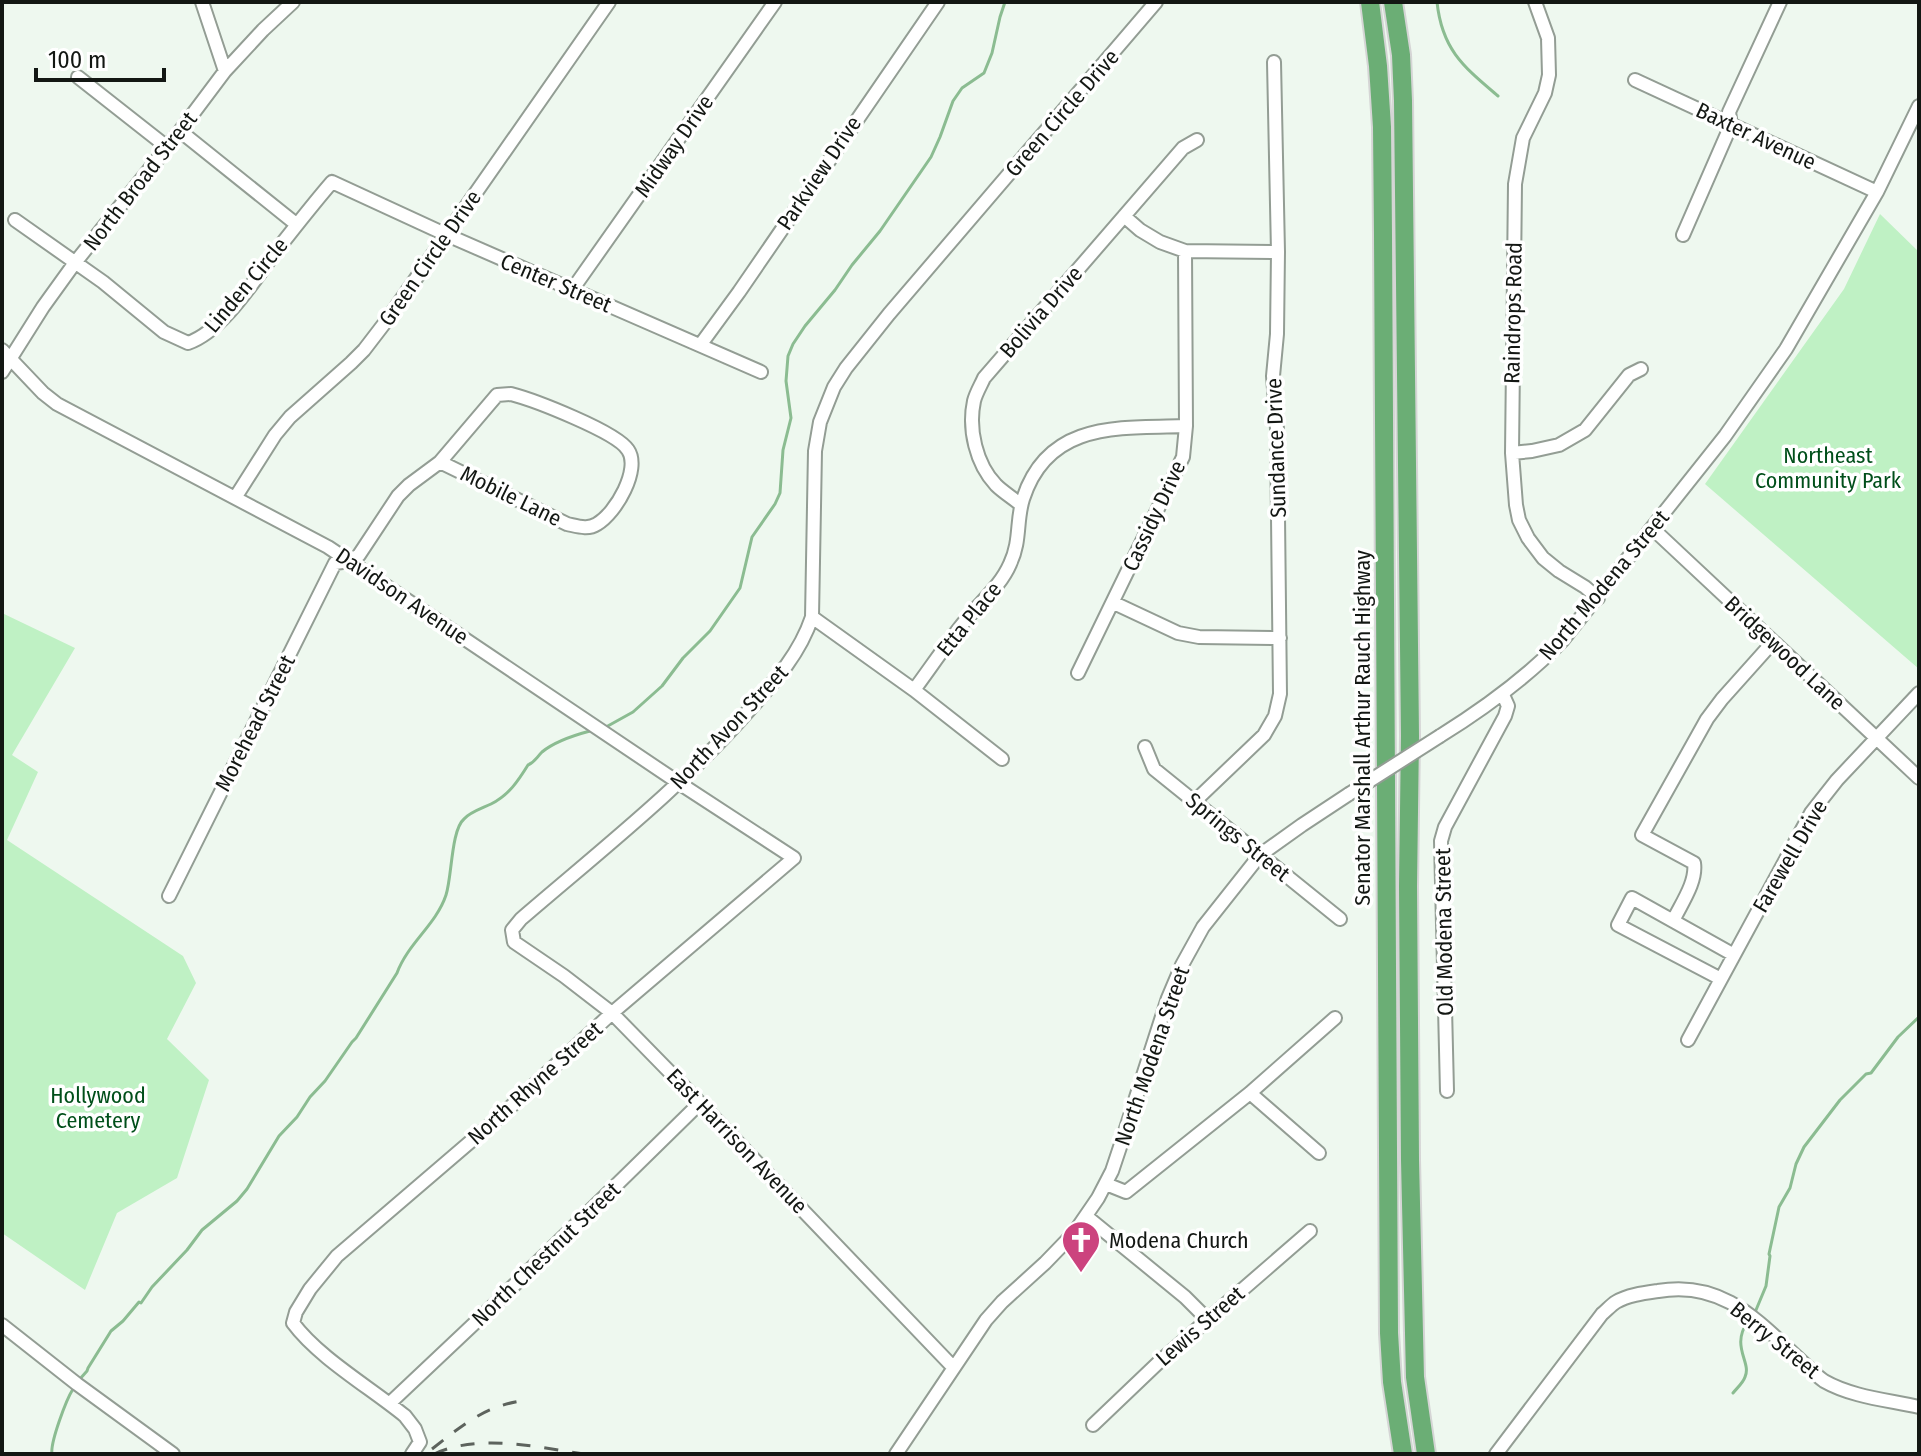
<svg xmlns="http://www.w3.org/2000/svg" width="1921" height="1456" font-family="'Fira Sans Condensed',sans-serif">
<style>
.green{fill:#bff1c4}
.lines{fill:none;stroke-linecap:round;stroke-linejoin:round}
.stream{stroke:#8bbc91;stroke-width:3}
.minor-casing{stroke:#939d94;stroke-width:16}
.highway-casing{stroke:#d5d5d5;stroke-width:22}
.minor{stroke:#fff;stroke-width:12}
.highway{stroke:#6bae75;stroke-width:18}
.rail{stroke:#5d635d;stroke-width:3;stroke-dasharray:14 14;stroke-linecap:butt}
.minor-bridge-casing{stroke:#939d94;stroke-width:16;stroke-linecap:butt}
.minor-bridge{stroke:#fff;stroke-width:12}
.labels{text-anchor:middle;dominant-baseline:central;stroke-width:7;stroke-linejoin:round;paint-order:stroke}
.street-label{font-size:22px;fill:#131713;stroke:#fff}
.park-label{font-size:22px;fill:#004f1a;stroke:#fff}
.poi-label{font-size:22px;fill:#131713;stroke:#fff;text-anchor:start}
</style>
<rect width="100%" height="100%" fill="#eef8ef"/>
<path class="green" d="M1880 214 1919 252V669L1705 484 1844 289Z
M2 613 75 648 12 755 38 772 7 840 183 956 196 983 167 1039 209 1080 177 1178 117 1213 85 1290 2 1233Z"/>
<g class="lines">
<path class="stream" d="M1437 2C1442 50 1464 67 1498 96
M606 727 633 712 662 686 683 658 710 631 740 588 752 537 775 504 780 493 783 450 791 418 786 381 788 356 793 344 805 326 835 290 852 265 880 231 931 157 940 137 953 101 962 88 984 73 992 53 1000 17 1005 2
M1756 1310 1766 1286 1770 1256 1769 1254 1779 1207 1790 1188 1796 1164 1804 1147 1840 1100 1866 1074 1871 1073 1898 1037 1919 1017
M79 1380 87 1371 88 1368 111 1331 123 1321 139 1302 141 1303 152 1287 187 1250 202 1230 237 1201 247 1189 279 1136 297 1117 310 1097 325 1081 352 1042 356 1038 397 973C408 943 436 925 446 895 452 877 451 830 464 819 470 812 483 808 491 804 509 795 518 781 528 765 535 762 536 758 542 752 554 742 575 735 590 731
M1733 1393C1737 1388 1743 1383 1745 1377 1752 1362 1730 1347 1748 1321
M52 1454C50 1443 66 1400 73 1389"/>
<defs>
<path id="minor" d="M202 2 225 71
M1535 2 1548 38 1549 75 1545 93 1523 138 1515 184 1512 453 1516 505 1519 520 1528 538 1543 558 1559 571 1585 587 1598 598
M78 77 167 147
M1635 80 1877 192
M180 131 296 224
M1124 216 1140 230 1160 242 1185 251 1278 252
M15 220 103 282 164 332 188 343C223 331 255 279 277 250 295 227 313 204 332 182L447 235 761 372
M1683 235 1731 125 1729 112 1780 2
M572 290 775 2
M701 344 739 292 938 2
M2 350 43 393 57 404 328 547 679 783 794 858 612 1013 505 1112 337 1256 310 1289 296 1312 293 1323C319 1358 371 1388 405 1416L415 1429 420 1442 412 1454
M2 372 43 307 74 264 180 131 225 71 263 30 293 2
M511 394C534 400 617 432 628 450 641 469 616 513 597 524 588 530 577 526 567 524L440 462 497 395Z
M1512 453 1532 451 1559 445 1585 430 1629 375 1641 369
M235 498 275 435 290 417 351 363 364 350 387 320 609 2
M1021 505C1013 498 1003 492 996 485 976 464 968 429 974 401 976 393 981 385 984 378L1183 148 1197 140
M1652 528 1919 778
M1114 603 1178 633 1199 637 1280 638
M812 617 914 690 1002 759
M1078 673 1183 457 1186 426 1185 251
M914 690C931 667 947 643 965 621 980 602 1000 587 1010 564 1021 541 1016 521 1023 499 1048 421 1119 428 1186 426
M1440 736C1485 708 1525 679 1562 641L1725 436 1786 349 1877 192 1919 106
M1145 747 1154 769 1340 919
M1194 802 1264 735 1275 716 1280 694 1277 429 1273 376 1277 334 1278 252 1274 62
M169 896 335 563 350 561 359 555 398 496 409 485 440 462
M1673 921C1681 904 1697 882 1694 863L1642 835 1707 719 1722 699 1773 642
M1721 979 1618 925 1632 898 1734 955
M1688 1040 1811 813 1837 780 1919 693
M1447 1091 1441 841 1445 827 1505 716 1508 706 1503 695
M1250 1093 1319 1153
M1106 1184 1126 1192 1250 1093 1335 1018
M1087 1217 1185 1297 1208 1320
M2 1325 77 1384 173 1454
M953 1367 700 1103 612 1013 564 976 514 942 512 930 521 919C600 851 683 786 751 708 776 680 800 653 812 617L815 451 820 422 834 387 846 368 889 314 1156 2
M390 1403 496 1303 700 1103
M1093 1425 1159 1362 1310 1231
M896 1454 986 1320 1002 1302 1045 1263 1074 1233 1098 1198 1112 1171 1121 1144 1168 998 1182 965 1203 927 1260 855 1302 825 1349 794
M1496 1454 1602 1314C1606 1311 1611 1305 1616 1302 1628 1295 1644 1293 1658 1291 1720 1280 1755 1318 1796 1356 1805 1364 1814 1374 1824 1381 1852 1397 1888 1400 1919 1407"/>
<path id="highway" d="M1370 2 1378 66 1382 127 1383 235 1389 1333 1392 1382 1403 1454
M1393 2 1401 55 1403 101 1410 736 1408 886 1410 1160 1415 1377 1426 1454"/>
</defs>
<use href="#minor" class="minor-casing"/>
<use href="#highway" class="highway-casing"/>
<use href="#minor" class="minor"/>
<use href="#highway" class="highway"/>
<path class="rail" d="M432 1449C464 1424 487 1404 529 1400
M434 1454C480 1433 535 1447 584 1454"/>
<defs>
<path id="minor-bridge" d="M1349 794 1440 736"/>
</defs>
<use href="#minor-bridge" class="minor-bridge-casing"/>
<use href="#minor-bridge" class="minor-bridge"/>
</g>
<defs>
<symbol id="church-pin" viewBox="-11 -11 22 30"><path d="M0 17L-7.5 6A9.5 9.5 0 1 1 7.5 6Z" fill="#cc437e" stroke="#fff"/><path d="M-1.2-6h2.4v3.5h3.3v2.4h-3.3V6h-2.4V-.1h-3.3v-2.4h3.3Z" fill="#fff"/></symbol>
</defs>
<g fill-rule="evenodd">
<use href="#church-pin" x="1059" y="1218" width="44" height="60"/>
</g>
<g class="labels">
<g class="street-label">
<text transform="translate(1062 113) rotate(-49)">Green Circle Drive</text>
<text transform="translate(1756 136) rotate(25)">Baxter Avenue</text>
<text transform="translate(674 146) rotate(-55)">Midway Drive</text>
<text transform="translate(819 173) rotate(-56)">Parkview Drive</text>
<text transform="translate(140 181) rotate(-52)">North Broad Street</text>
<text transform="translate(430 258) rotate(-55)">Green Circle Drive</text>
<text transform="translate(556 283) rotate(23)">Center Street</text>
<text transform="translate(246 285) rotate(-50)">Linden Circle</text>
<text transform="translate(1041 312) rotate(-49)">Bolivia Drive</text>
<text transform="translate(1513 313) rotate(-89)">Raindrops Road</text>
<text transform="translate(1276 448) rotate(-92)">Sundance Drive</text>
<text transform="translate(511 496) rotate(26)">Mobile Lane</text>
<text transform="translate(1154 516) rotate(-65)">Cassidy Drive</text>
<text transform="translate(1604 585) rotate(-50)">North Modena Street</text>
<text transform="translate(402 596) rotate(34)">Davidson Avenue</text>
<text transform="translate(969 619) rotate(-51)">Etta Place</text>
<text transform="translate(1785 653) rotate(43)">Bridgewood Lane</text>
<text transform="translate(255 723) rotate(-63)">Morehead Street</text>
<text transform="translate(729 727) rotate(-47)">North Avon Street</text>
<text transform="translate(1362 728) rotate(-90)">Senator Marshall Arthur Rauch Highway</text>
<text transform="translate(1238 837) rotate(39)">Springs Street</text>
<text transform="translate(1790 856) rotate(-60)">Farewell Drive</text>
<text transform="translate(1444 932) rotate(-91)">Old Modena Street</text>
<text transform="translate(1152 1056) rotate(-71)">North Modena Street</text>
<text transform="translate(535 1083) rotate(-42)">North Rhyne Street</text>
<text transform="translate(737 1141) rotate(46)">East Harrison Avenue</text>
<text transform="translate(546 1254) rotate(-44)">North Chestnut Street</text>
<text transform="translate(1200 1326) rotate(-41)">Lewis Street</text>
<text transform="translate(1775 1340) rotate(39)">Berry Street</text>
</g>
<g class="park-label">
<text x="1828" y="455">Northeast<tspan x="1828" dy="25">Community Park</tspan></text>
<text x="98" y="1095">Hollywood<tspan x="98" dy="25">Cemetery</tspan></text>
</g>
<g class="poi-label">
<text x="1109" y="1240">Modena Church</text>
</g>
</g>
<rect width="1921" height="1456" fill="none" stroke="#131713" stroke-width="8"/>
<path d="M36 68v12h128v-12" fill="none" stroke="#131713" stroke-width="4"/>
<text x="48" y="68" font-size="24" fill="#131713" stroke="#ffffff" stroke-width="6" paint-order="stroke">100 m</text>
</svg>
